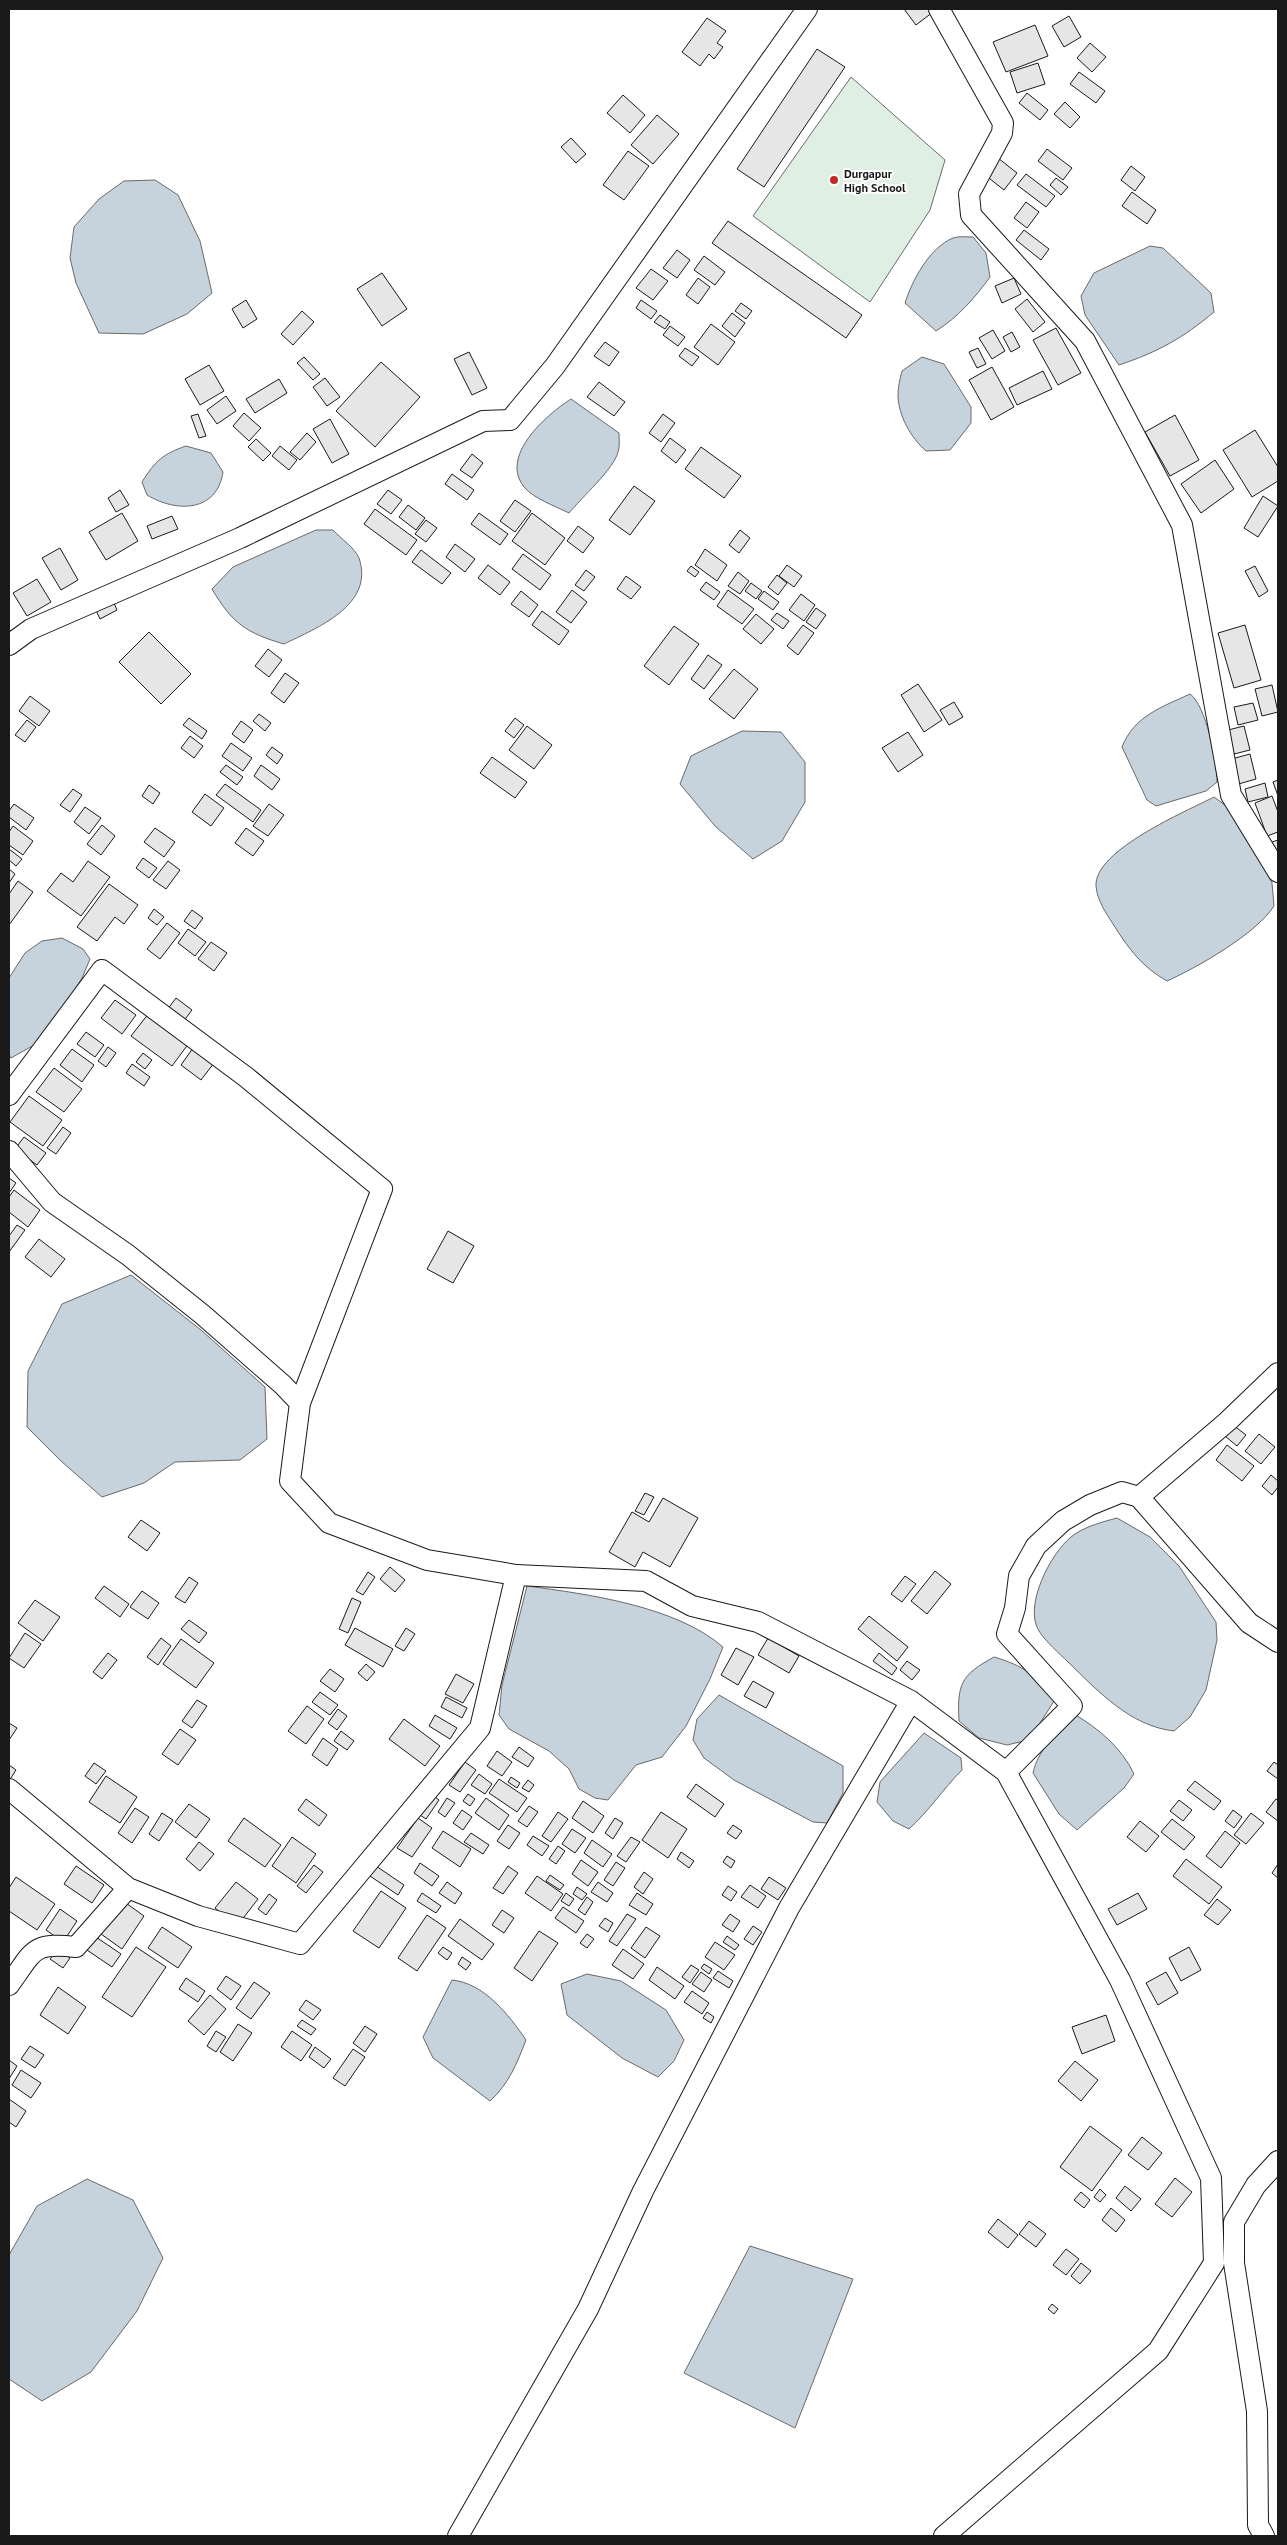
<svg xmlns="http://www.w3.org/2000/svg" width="1287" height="2545" font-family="'PT Sans',sans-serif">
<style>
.green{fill:#e0efe3;stroke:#6a6a6a}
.water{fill:#c6d2dc;stroke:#6a6a6a}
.building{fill:#e6e6e6;stroke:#1a1a1a}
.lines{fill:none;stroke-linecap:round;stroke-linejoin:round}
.street-casing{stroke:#1a1a1a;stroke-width:22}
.street{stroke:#fff;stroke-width:20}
.poi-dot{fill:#c62828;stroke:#fff;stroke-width:2}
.labels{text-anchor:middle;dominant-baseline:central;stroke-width:4;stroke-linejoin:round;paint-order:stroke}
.poi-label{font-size:12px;font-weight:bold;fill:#1a1a1a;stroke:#fff;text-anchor:start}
</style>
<rect width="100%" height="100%" fill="#fff"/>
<path class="green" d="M851 77 945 160 930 210 870 302 753 216Z"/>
<path class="water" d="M155 180 178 195 200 241 212 293 187 314 143 334 99 333 76 283 70 258 74 227 99 199 124 181Z
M973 237 986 253 990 277C974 299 958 317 936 331L905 303C912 281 929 248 953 238 958 236 967 237 973 237Z
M1150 246 1163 248 1211 293 1214 312C1183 338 1158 352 1119 365L1085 315 1081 296 1094 273Z
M922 357 944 364 971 407V423L950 450 926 451C911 438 898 415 898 395 898 387 900 378 902 371Z
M571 399 619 433C619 439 620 447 618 452 614 469 581 498 569 513 557 507 533 498 525 488 498 457 546 415 571 399Z
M186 446 211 453 223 472C217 512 177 513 147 495L142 482C155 461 163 454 186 446Z
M316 530H333C340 538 355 548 359 558 375 605 317 628 284 644 246 633 232 623 212 589L233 567Z
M1190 694C1206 705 1217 762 1217 782L1206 791 1156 806 1147 800 1122 747C1134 716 1162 707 1190 694Z
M742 731 781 732 805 762V802L782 841 753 859 715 826 680 784 691 756Z
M1214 797 1229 808 1246 828 1272 883 1274 906C1256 934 1198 967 1167 981 1142 967 1128 948 1113 924 1106 913 1097 900 1096 886 1094 850 1187 811 1214 797Z
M62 938 83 949 90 959 82 978 43 1040 11 1058 9 1055V978L25 953 42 941Z
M131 1275 201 1330 265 1387 267 1439 240 1460 175 1462 144 1483 102 1497 61 1461 27 1427 28 1371 62 1304Z
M1117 1518 1150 1537 1179 1566 1216 1622 1217 1640 1206 1690 1190 1717 1174 1731C1130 1726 1098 1691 1068 1662 1059 1653 1046 1642 1039 1631 1023 1606 1051 1553 1071 1537 1083 1527 1102 1522 1117 1518Z
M527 1586C587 1594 676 1606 723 1647L710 1679 686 1726 662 1757 636 1765 608 1800 595 1798 579 1789 569 1769 549 1751 509 1729 499 1715 502 1685Z
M994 1657C1022 1665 1039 1676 1054 1701L1035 1731 1024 1741 1007 1745 979 1738 959 1721C957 1684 961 1675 994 1657Z
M719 1695 843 1766V1793L827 1823 813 1822 734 1780 704 1758 693 1740 697 1719Z
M1074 1714C1098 1728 1122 1748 1134 1774L1124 1788 1077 1830 1059 1814 1033 1773C1038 1749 1058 1732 1074 1714Z
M924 1733 961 1758 962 1770C943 1789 929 1811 909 1829L893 1821 877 1802 880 1782Z
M587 1974 621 1981 666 2010 684 2040 674 2061 658 2077 622 2058 567 2015 561 1984Z
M452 1980C484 1983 509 2015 526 2040 517 2063 509 2084 490 2101L433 2058 423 2037Z
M87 2179 133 2200 163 2258 137 2311 91 2372 42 2401 9 2379V2255L37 2206Z
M750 2246 853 2279 795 2428 684 2373Z"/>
<path class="building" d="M904 9H931L933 12 916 25Z
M1069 16 1081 37 1064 47 1052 26Z
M707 18 726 31 717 43 723 47 714 59 709 54 700 66 682 52Z
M1035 25 1048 56 1006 72 993 42Z
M1090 43 1106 57 1092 72 1077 58Z
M817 49 845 67 764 187 737 169Z
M1038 63 1045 84 1017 93 1010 72Z
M1079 72 1105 91 1096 103 1070 84Z
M1027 93 1048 110 1040 120 1019 103Z
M623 95 645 115 630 133 607 113Z
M1065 102 1080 117 1070 128 1054 114Z
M657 115 679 134 653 164 631 145Z
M571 138 586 154 576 163 561 147Z
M1047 149 1072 168 1063 180 1038 161Z
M628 151 649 166 624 200 603 185Z
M998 158 1017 173 1004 190 985 175Z
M1131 166 1145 177 1135 191 1121 180Z
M1026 174 1055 196 1046 207 1017 185Z
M1056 178 1068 187 1061 195 1050 185Z
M1132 192 1156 210 1147 224 1122 206Z
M1026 202 1039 212 1027 228 1014 218Z
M728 221 862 315 846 338 712 243Z
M1024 230 1049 249 1041 260 1016 240Z
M677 250 690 260 677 278 663 268Z
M704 256 725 272 715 285 694 270Z
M651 269 668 281 653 300 636 288Z
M382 273 407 309 382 326 357 289Z
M698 278 710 287 698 304 686 295Z
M1014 278 1021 294 1002 303 995 286Z
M1027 299 1045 322 1033 332 1015 309Z
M246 300 257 319 243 328 232 309Z
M641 300 657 311 651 319 636 308Z
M741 303 752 311 746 319 735 311Z
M302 311 314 322 293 345 281 334Z
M732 313 745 323 735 337 722 326Z
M660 315 670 322 665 329 654 322Z
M711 324 735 342 718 365 694 347Z
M670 326 685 337 678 346 663 335Z
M1056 328 1081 373 1058 385 1033 340Z
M993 330 1005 351 992 359 979 338Z
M1012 332 1020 347 1011 352 1003 337Z
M605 342 619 352 609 366 594 356Z
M685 348 699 357 692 366 679 356Z
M978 348 986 364 977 368 969 352Z
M469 352 487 388 472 395 454 359Z
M304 357 320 374 313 380 297 363Z
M381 362 420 397 375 447 336 411Z
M209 365 224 391 200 405 185 379Z
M992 367 1014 407 991 420 969 380Z
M1043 371 1052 389 1017 405 1009 388Z
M325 378 340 397 327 406 313 387Z
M279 379 287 393 255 413 246 399Z
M599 382 625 402 614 416 587 397Z
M226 396 236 411 217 424 207 410Z
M244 413 261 428 249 441 233 426Z
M198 414 206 436 199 438 191 416Z
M663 414 675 423 661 442 649 433Z
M1175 415 1199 460 1170 476 1145 432Z
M330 419 349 454 332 463 313 429Z
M1255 430 1278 467V481L1252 497 1223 450Z
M307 433 316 442 300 460 290 452Z
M670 438 686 450 676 463 661 451Z
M256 439 271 453 263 461 248 447Z
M280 446 297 460 289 470 272 456Z
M701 447 741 476 724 498 685 469Z
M472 454 483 463 472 478 460 470Z
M1215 460 1234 489 1201 513 1181 484Z
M452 474 474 490 467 500 445 484Z
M634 486 655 501 630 535 609 520Z
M120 490 129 505 116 512 108 498Z
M388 490 402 500 391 514 377 504Z
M1263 496 1278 506 1258 537 1244 528Z
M515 500 531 511 515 532 500 521Z
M408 505 425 518 416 530 399 517Z
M375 509 417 540 406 555 364 524Z
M122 513 138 541 106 560 89 532Z
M479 513 508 534 500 545 471 524Z
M532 513 565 538 545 565 512 541Z
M172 516 178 529 152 539 147 526Z
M426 520 437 528 426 542 415 534Z
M578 526 594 538 583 553 567 541Z
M740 530 750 538 739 553 729 545Z
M455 544 475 559 465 572 446 557Z
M60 548 78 580 61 590 42 558Z
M705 549 727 565 717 581 695 565Z
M421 550 451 573 442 584 412 562Z
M523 554 551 575 540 590 512 569Z
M488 565 510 582 500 595 478 578Z
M787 565 802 576 794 587 779 576Z
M691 566 699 572 695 577 687 571Z
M1255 566 1268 591 1259 597 1245 571Z
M586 570 595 577 584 591 575 585Z
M738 572 749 581 740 594 728 586Z
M777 575 787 583 778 595 768 587Z
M626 576 641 587 631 599 617 589Z
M37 579 51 602 27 616 13 593Z
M706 582 720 592 714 600 700 590Z
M751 583 762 591 756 599 745 591Z
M572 590 587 602 571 623 556 612Z
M728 590 754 609 742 624 717 606Z
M521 591 538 605 529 617 511 604Z
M764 591 779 602 773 610 758 599Z
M801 594 815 605 804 621 789 610Z
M111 596 117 610 100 619 93 604Z
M816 608 826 615 816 629 806 622Z
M542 611 569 631 559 645 532 625Z
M777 613 789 621 783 629 771 620Z
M756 614 774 629 761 644 743 629Z
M803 625 814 633 798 655 787 646Z
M1245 625 1261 680 1234 688 1218 633Z
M674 626 699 644 669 685 644 666Z
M149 632 191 674 161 704 119 662Z
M268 649 282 660 269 677 255 666Z
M708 655 722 665 704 689 691 679Z
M734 669 758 689 734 719 709 699Z
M285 673 299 683 284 703 271 693Z
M918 684 942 720 924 732 901 695Z
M1272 685 1278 712 1262 716 1255 689Z
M30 696 50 711 39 726 19 711Z
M954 702 963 717 949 725 940 710Z
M1253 703 1258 720 1238 725 1234 707Z
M259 714 271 723 265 731 253 721Z
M189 718 207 731 202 739 183 725Z
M515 718 524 725 514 738 505 731Z
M27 720 36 727 25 742 15 735Z
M241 721 253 730 244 743 232 734Z
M527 726 552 745 534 769 509 750Z
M1244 726 1250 750 1234 754 1228 730Z
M908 732 923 755 898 772 882 748Z
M190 736 203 746 194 758 181 748Z
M231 743 252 758 243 771 222 756Z
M272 747 283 755 277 764 266 755Z
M1250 754 1256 779 1235 785 1228 760Z
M492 757 527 782 515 798 480 773Z
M226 765 243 777 237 785 220 772Z
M261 765 280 779 272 790 254 776Z
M1278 780V796L1273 782Z
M1265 783 1268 797 1248 802 1245 789Z
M225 784 261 810 253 822 216 795Z
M149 785 160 793 153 804 142 796Z
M73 789 82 795 70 812 60 805Z
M205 794 224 808 211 826 192 812Z
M1272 796 1278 812V832L1267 836 1255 803Z
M14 804 34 818 26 830 9 817V811Z
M269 804 284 815 268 836 253 826Z
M85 807 101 818 89 834 74 822Z
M102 825 115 836 101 855 87 844Z
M13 826 33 841 23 855 9 845V832Z
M155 828 175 842 164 857 144 842Z
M246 828 264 841 253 856 235 843Z
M1278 840V860L1272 842Z
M9 849 22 859 16 866 9 860Z
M143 858 157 868 149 878 136 868Z
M88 861 110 877 81 916 47 891 61 873 73 882Z
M168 861 180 870 166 889 153 880Z
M9 869 15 874 9 883Z
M18 881 33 892 9 925V894Z
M109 884 138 905 124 924 115 917 97 941 77 927Z
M154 909 164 917 157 925 148 918Z
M192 910 203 918 195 929 184 921Z
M167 923 180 933 160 959 147 949Z
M188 929 206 942 195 956 178 943Z
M211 942 227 953 214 971 198 959Z
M176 998 192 1010 183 1022 167 1010Z
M115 1000 136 1015 122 1034 101 1018Z
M149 1013 189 1043 172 1066 131 1036Z
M86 1032 104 1045 95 1057 77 1044Z
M108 1047 116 1053 106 1067 98 1061Z
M193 1048 214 1063 201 1080 181 1065Z
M72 1049 94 1065 82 1082 60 1065Z
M143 1053 152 1060 145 1069 136 1062Z
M132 1064 150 1077 144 1086 126 1073Z
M54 1068 82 1089 64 1112 36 1092Z
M29 1096 62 1120 43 1146 10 1122Z
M63 1127 71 1133 56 1154 47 1148Z
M24 1137 46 1153 37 1165 15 1149Z
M9 1178 16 1183 9 1193Z
M14 1190 40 1210 28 1227 9 1212V1197Z
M17 1225 25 1230 9 1252V1236Z
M448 1231 474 1246 453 1283 427 1269Z
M39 1239 65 1259 51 1277 25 1257Z
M1233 1425 1246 1435 1237 1446 1225 1436Z
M1259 1434 1275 1447 1261 1464 1245 1451Z
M1227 1445 1254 1466 1242 1481 1216 1460Z
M1271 1475 1278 1481V1487L1272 1495 1262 1486Z
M645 1493 654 1497 644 1515 635 1511Z
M663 1498 698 1518 670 1567 643 1552 635 1567 609 1552 632 1512 649 1522Z
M141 1520 160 1533 147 1551 128 1537Z
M390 1567 405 1580 395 1592 380 1579Z
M935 1571 951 1584 927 1614 911 1601Z
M368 1572 375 1577 363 1595 356 1591Z
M905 1576 916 1584 902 1602 891 1594Z
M189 1577 198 1583 185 1603 175 1597Z
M104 1586 129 1604 120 1617 95 1598Z
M142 1591 159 1603 148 1619 130 1607Z
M352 1598 361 1602 348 1633 339 1629Z
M35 1600 60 1617 43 1641 18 1623Z
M869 1616 908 1647 897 1661 858 1629Z
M189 1620 207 1633 199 1643 181 1629Z
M355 1628 393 1649 383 1667 345 1645Z
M406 1628 415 1634 404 1651 395 1646Z
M25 1633 41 1644 24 1668 9 1658Z
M161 1638 171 1646 158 1665 147 1657Z
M768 1638 799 1656 789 1673 758 1655Z
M181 1639 214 1663 196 1688 163 1664Z
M736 1648 754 1657 738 1685 721 1675Z
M108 1653 117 1660 102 1679 93 1672Z
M879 1653 897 1668 892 1675 873 1661Z
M907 1661 920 1670 912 1680 900 1670Z
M366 1664 375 1672 367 1681 358 1673Z
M330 1669 344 1679 335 1692 320 1681Z
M456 1674 474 1684 463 1703 445 1694Z
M753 1681 774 1693 766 1708 744 1696Z
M320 1692 338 1705 330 1715 312 1702Z
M446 1697 467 1708 462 1718 441 1707Z
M197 1700 207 1706 192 1728 182 1721Z
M307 1706 324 1719 306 1744 288 1731Z
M338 1709 347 1716 337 1730 328 1723Z
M435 1715 457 1728 450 1739 429 1726Z
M404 1719 440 1746 425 1766 389 1739Z
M9 1723 17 1728 9 1740Z
M180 1729 196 1740 178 1765 162 1754Z
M341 1731 354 1741 347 1750 334 1741Z
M323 1738 338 1749 327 1766 312 1755Z
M519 1747 534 1758 528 1767 512 1757Z
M497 1751 512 1762 502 1776 487 1766Z
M465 1762 476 1770 460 1792 449 1785Z
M1274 1762 1278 1765V1779L1267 1771Z
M94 1763 106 1771 96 1784 85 1776Z
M9 1765 16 1770 9 1781Z
M479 1774 492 1784 485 1794 471 1785Z
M106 1776 137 1797 120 1823 89 1802Z
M511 1777 520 1783 517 1788 508 1782Z
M499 1779 527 1798 517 1812 489 1793Z
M528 1780 534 1785 529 1792 522 1788Z
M1195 1781 1221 1801 1214 1810 1187 1790Z
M696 1784 724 1804 715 1817 687 1797Z
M430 1793 439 1800 426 1819 417 1813Z
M468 1794 475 1799 470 1806 463 1801Z
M447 1798 455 1803 445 1817 438 1812Z
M486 1798 509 1815 499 1830 475 1813Z
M306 1799 327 1815 319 1826 298 1810Z
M1276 1799 1278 1800V1821L1266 1812Z
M1179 1800 1192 1810 1183 1821 1170 1811Z
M583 1801 604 1816 593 1833 572 1818Z
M189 1804 210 1819 196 1838 175 1822Z
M529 1806 538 1812 527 1827 518 1821Z
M135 1808 149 1817 132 1843 118 1833Z
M462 1810 472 1817 463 1830 453 1823Z
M1233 1810 1242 1817 1234 1828 1225 1821Z
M558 1812 568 1819 551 1842 542 1836Z
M661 1812 687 1829 668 1858 642 1840Z
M162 1813 173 1820 159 1841 149 1834Z
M1251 1813 1264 1823 1246 1844 1234 1835Z
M244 1818 281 1845 265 1867 228 1841Z
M418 1818 432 1828 412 1857 397 1848Z
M615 1818 623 1823 613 1839 605 1833Z
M1172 1819 1195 1837 1184 1850 1161 1832Z
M1140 1821 1159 1836 1146 1852 1127 1837Z
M508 1825 520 1833 509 1849 497 1841Z
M733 1825 742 1831 736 1839 727 1833Z
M572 1829 586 1838 575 1853 562 1844Z
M443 1831 471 1849 460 1867 432 1848Z
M1225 1831 1240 1843 1221 1868 1206 1856Z
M471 1833 489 1845 483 1854 464 1842Z
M533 1836 549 1846 542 1856 527 1845Z
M292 1837 316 1854 296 1883 272 1866Z
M631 1837 640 1842 626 1862 617 1856Z
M592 1840 612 1854 603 1867 584 1853Z
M199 1842 214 1854 200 1871 186 1859Z
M558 1846 565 1851 556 1864 549 1859Z
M681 1852 694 1861 689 1868 677 1859Z
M727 1856 735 1861 731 1868 723 1862Z
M1186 1859 1222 1887 1209 1904 1173 1876Z
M581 1860 598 1872 588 1886 572 1874Z
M616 1862 625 1868 613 1886 604 1880Z
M420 1863 439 1876 432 1886 414 1873Z
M1278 1864V1878L1272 1873Z
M314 1865 323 1872 306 1893 297 1886Z
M76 1866 104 1885 92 1903 64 1884Z
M376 1866 404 1885 398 1895 370 1876Z
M508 1866 518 1873 503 1894 493 1888Z
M644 1872 653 1879 643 1894 634 1887Z
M550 1875 564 1885 560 1890 546 1881Z
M537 1876 563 1894 551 1911 525 1893Z
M16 1877 55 1904 37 1930 9 1911V1888Z
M769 1877 786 1888 778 1900 761 1889Z
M236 1882 258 1899 237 1926 215 1908Z
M447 1882 462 1893 455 1904 439 1893Z
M598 1882 613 1893 607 1902 591 1892Z
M750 1885 766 1896 758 1908 741 1897Z
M728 1886 737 1892 731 1901 722 1895Z
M577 1887 587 1894 582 1900 573 1894Z
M381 1891 406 1908 379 1948 353 1931Z
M422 1893 441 1906 436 1913 417 1901Z
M566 1893 574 1899 569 1906 561 1901Z
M637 1893 653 1904 646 1915 629 1905Z
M1138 1893 1147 1909 1117 1925 1108 1909Z
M269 1894 277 1900 266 1915 258 1909Z
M587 1897 593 1902 585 1915 578 1910Z
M1217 1899 1231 1910 1218 1925 1204 1915Z
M123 1901 144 1916 122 1949 101 1934Z
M563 1907 584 1921 576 1933 555 1918Z
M60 1909 77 1921 63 1942 46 1930Z
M502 1910 514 1918 504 1933 492 1925Z
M627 1914 636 1919 617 1946 609 1941Z
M730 1914 740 1921 733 1932 722 1925Z
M427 1915 446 1928 417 1971 398 1958Z
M605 1918 613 1923 608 1932 599 1926Z
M460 1919 494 1944 482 1960 448 1936Z
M753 1926 762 1932 753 1945 744 1939Z
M162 1927 192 1947 178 1968 148 1948Z
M646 1927 660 1936 645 1958 631 1948Z
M539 1931 558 1943 532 1981 514 1968Z
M587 1934 594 1939 587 1948 580 1943Z
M727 1936 739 1945 735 1950 723 1942Z
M96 1937 121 1954 112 1967 87 1950Z
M715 1942 735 1955 724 1970 705 1957Z
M136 1947 166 1967 132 2017 102 1997Z
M443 1947 452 1953 447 1960 438 1953Z
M1189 1947 1201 1970 1181 1981 1169 1958Z
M58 1949 70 1958 63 1968 50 1959Z
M623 1949 644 1964 633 1979 612 1965Z
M462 1957 471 1963 466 1970 458 1964Z
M704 1964 712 1969 709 1974 701 1968Z
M691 1965 699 1970 690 1983 682 1977Z
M657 1967 684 1986 675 1999 649 1980Z
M718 1971 733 1981 729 1988 713 1978Z
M701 1972 712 1980 704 1992 692 1984Z
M1166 1972 1178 1993 1158 2005 1146 1983Z
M226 1976 241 1986 231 2000 217 1989Z
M186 1978 205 1991 198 2002 179 1989Z
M254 1982 270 1993 251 2019 236 2008Z
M58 1987 86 2007 68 2034 40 2015Z
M692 1991 709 2003 702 2014 684 2002Z
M210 1995 226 2009 204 2035 188 2021Z
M306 2000 321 2010 313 2020 299 2010Z
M707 2012 714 2017 711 2023 703 2018Z
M1106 2015 1115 2041 1082 2054 1072 2027Z
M302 2020 316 2029 311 2035 297 2026Z
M238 2024 252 2033 233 2061 220 2052Z
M365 2026 377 2034 365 2052 353 2043Z
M216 2031 226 2037 216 2052 207 2046Z
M292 2031 312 2045 301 2061 281 2047Z
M30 2046 44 2055 35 2068 21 2059Z
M315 2047 331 2059 324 2068 309 2057Z
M353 2049 365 2057 345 2086 333 2078Z
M9 2060 17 2066 9 2079Z
M1075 2061 1098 2080 1081 2101 1058 2081Z
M21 2070 41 2083 31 2098 12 2085Z
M9 2099 26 2111 16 2127 9 2122Z
M1090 2126 1122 2150 1092 2191 1060 2167Z
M1142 2137 1162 2153 1148 2170 1128 2155Z
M1175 2178 1192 2192 1172 2217 1155 2204Z
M1125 2186 1141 2199 1131 2211 1116 2198Z
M1100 2189 1106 2195 1100 2202 1094 2197Z
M1081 2192 1090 2200 1084 2208 1074 2200Z
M1111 2208 1125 2220 1116 2232 1102 2220Z
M998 2219 1018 2235 1008 2248 988 2232Z
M1029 2221 1046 2234 1036 2247 1019 2234Z
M1066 2249 1079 2259 1066 2275 1053 2265Z
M1081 2263 1091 2271 1080 2284 1071 2276Z
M1052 2304 1058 2309 1054 2314 1048 2309Z"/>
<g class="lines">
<defs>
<path id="street" d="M939 9 1003 123 1002 133 969 194 971 215 1085 341 1182 525 1231 795 1278 872
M9 645 31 629 240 538 483 421 510 420 555 366 807 9
M9 1095 102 970 246 1077 382 1189 300 1403 290 1481 329 1523 427 1560 516 1575 646 1581 692 1606 758 1622 911 1701 1006 1772 1120 1980 1211 2178 1214 2263 1158 2351 944 2536
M9 1151 52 1202 128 1255 203 1315 283 1385 300 1403
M1139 1497 1228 1421 1278 1373
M1006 1772 1072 1706 1007 1634 1015 1608 1019 1576 1036 1546 1063 1521 1090 1505 1122 1492 1139 1497 1249 1623 1278 1642
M9 1789 128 1888 198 1916 300 1944 480 1728 516 1575
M9 1985C34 1951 31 1942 76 1947L128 1888
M458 2536 588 2309 643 2191 789 1908 911 1701
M1264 2536 1258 2525 1257 2411 1234 2263V2222L1256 2185 1278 2161"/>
</defs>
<use href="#street" class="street-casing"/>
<use href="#street" class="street"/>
</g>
<circle class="poi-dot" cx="834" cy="180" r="5"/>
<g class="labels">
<g class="poi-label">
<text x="844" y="173">Durgapur<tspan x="844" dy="14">High School</tspan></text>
</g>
</g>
<rect width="1287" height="2545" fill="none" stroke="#1a1a1a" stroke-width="20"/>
</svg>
